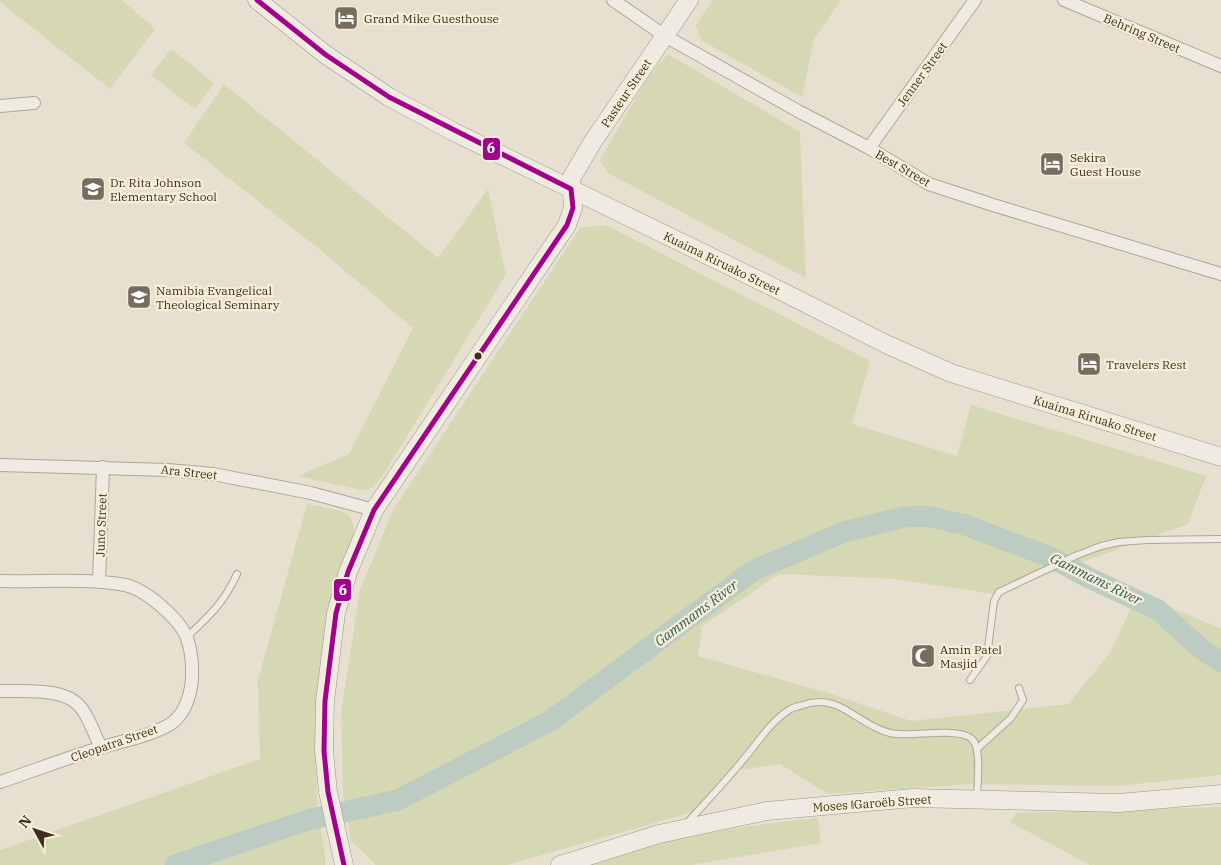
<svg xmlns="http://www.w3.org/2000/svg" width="1221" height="865" font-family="'IBM Plex Serif',serif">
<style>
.green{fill:#d6d7b3}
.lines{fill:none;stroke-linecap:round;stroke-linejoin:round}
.river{stroke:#bcccc2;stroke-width:21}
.lane-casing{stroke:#ada599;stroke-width:8}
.street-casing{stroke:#ada599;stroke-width:14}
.secondary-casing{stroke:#9c958a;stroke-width:19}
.lane{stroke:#efebe3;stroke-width:6}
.street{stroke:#efebe3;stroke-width:12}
.secondary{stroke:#efebe3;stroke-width:18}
.bus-1-casing{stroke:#f7eed8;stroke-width:9}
.bus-1{stroke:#a2008e;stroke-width:5}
.bus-dot{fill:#3d2e20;stroke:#f7eed8;stroke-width:2}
.labels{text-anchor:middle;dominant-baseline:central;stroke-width:4.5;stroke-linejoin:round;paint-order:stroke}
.poi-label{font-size:12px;fill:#3d2e20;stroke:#f7eed8;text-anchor:start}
.street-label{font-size:12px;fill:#3d2e20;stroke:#f7eed8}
.water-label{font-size:14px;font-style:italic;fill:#2f5d5a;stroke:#f7eed8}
.line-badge{stroke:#f7eed8;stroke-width:2}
.badge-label{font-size:14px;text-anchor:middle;font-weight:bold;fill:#fff}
</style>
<rect width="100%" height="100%" fill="#e7e0d1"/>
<path class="green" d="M0 0H122L155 29 110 89 0 2Z
M713 0H841L814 39 802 97 701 40 696 25Z
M171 49 214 83 195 109 151 75Z
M668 54 800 132 806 278 608 173 600 160 648 77Z
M224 84 438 258 488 189 506 275 380 480 372 488 362 490 298 476 349 454 413 328 319 249 184 143Z
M606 225 870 361 852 424 957 456 971 405 1206 476 1188 524 993 594 896 579 779 574 702 626 698 656 825 692 911 721 1068 704 1110 653 1138 593 1221 629V775L1117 786 971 784 828 794 780 764 737 770 700 810 507 865H376L351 841 343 794 341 713 360 590 393 510 580 228Z
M307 504 340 511 348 514 353 524 354 535 335 588 316 724 317 810 325 854V865H0V850L260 759 258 680Z
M1221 807V865H1090L1010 822 1016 813Z
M818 818 821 843 691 865H585C663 839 737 826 818 818Z"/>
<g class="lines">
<path class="river" d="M175 865 308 820 398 800 550 721 754 570 844 532 904 517 926 516 965 525 1050 557 1089 578 1158 610 1200 648 1221 662"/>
<defs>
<path id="lane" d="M187 637C210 615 223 604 237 574
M970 680 987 656 994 601 999 592 1075 556 1101 546 1119 542 1147 540 1221 539
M978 748 1011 718 1023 700 1019 688
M687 823C706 802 725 782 743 760 757 744 770 722 789 710 793 707 799 706 803 705 840 692 857 725 890 733 909 738 958 726 972 739 982 748 977 785 977 798"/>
<path id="street" d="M613 0 665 36 798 111 869 148 929 184 993 205 1221 274
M1064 0 1221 66
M0 106 34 103
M869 148 975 0
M0 465 168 470 213 474 311 493 374 510
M0 581C39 582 88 578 125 585 145 589 180 619 187 638 190 647 192 659 192 668 193 687 188 711 172 723 154 735 122 741 100 748 67 758 33 771 0 782
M99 582 103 467
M0 691C26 692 69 686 84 712 91 723 95 736 101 747"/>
<path id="secondary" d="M257 0 326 55 389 97 454 132 781 291 888 345 951 373 1221 457
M344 865 328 792 324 751 325 701 336 613 348 572 374 510 567 225 573 208 571 179 592 143 689 0
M560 865 659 834 767 811 913 798 1119 803 1221 794"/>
</defs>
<use href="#lane" class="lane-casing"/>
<use href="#street" class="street-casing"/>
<use href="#secondary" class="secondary-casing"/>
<use href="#lane" class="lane"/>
<use href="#street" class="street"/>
<use href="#secondary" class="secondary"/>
<defs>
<path id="bus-1" d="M257 0 326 55 389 97 571 189 573 208 567 225 374 510 348 572 336 613 325 701 324 751 328 792 344 865"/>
</defs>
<use href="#bus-1" class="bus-1-casing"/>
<use href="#bus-1" class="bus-1"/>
</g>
<defs>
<symbol id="hotel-square" viewBox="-11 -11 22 22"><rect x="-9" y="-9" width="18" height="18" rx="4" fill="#786c5e" stroke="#f7eed8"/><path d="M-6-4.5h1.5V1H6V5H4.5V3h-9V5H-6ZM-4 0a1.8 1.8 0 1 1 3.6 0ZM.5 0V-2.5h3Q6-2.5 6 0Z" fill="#fff"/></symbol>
<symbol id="school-square" viewBox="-11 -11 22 22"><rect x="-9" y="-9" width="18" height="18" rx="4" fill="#786c5e" stroke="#f7eed8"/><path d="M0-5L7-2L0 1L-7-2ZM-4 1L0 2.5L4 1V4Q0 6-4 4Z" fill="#fff"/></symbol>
<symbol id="mosque-square" viewBox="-11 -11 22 22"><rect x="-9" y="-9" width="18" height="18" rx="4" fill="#786c5e" stroke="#f7eed8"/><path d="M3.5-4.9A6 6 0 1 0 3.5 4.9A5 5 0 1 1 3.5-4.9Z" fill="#fff"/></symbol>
</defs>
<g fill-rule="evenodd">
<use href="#hotel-square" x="332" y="4" width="28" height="28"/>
<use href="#hotel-square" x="1038" y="150" width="28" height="28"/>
<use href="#school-square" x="79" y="175" width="28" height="28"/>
<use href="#school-square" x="125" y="283" width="28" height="28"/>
<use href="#hotel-square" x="1075" y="350" width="28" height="28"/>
<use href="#mosque-square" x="909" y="642" width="28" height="28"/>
</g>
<circle class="bus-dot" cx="478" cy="356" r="4.5"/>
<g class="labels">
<g class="poi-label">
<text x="364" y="18">Grand Mike Guesthouse</text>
<text x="1070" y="157">Sekira<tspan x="1070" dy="14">Guest House</tspan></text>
<text x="110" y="182">Dr. Rita Johnson<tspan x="110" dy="14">Elementary School</tspan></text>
<text x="156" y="290">Namibia Evangelical<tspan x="156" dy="14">Theological Seminary</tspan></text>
<text x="1106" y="364">Travelers Rest</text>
<text x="940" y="649">Amin Patel<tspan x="940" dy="14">Masjid</tspan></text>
</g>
<g class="street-label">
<text transform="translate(1142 33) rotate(23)">Behring Street</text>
<text transform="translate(922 74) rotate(-54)">Jenner Street</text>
<text transform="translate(626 93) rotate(-56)">Pasteur Street</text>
<text transform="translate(903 168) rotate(30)">Best Street</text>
<text transform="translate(722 263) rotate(26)">Kuaima Riruako Street</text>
<text transform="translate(1095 418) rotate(17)">Kuaima Riruako Street</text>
<text transform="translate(189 472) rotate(6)">Ara Street</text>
<text transform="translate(101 525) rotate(-88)">Juno Street</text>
<text transform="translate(114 743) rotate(-19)">Cleopatra Street</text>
<text transform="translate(872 803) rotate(-4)">Moses ǁGaroëb Street</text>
</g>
<g class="water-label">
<text transform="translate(1096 579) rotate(26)">Gammams River</text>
<text transform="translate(696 613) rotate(-37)">Gammams River</text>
</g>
</g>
<g class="line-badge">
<rect x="482" y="137" width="19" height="24" rx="5" fill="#a2008e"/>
<rect x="333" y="578" width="19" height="24" rx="5" fill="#a2008e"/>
</g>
<g class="badge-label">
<text x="491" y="153">6</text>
<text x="343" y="595">6</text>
</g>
<g transform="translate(35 830) rotate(310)" stroke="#f7eed8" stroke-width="4" paint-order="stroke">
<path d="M0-4L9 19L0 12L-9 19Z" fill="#3d2e20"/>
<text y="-8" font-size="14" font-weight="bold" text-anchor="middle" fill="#3d2e20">N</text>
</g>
</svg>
